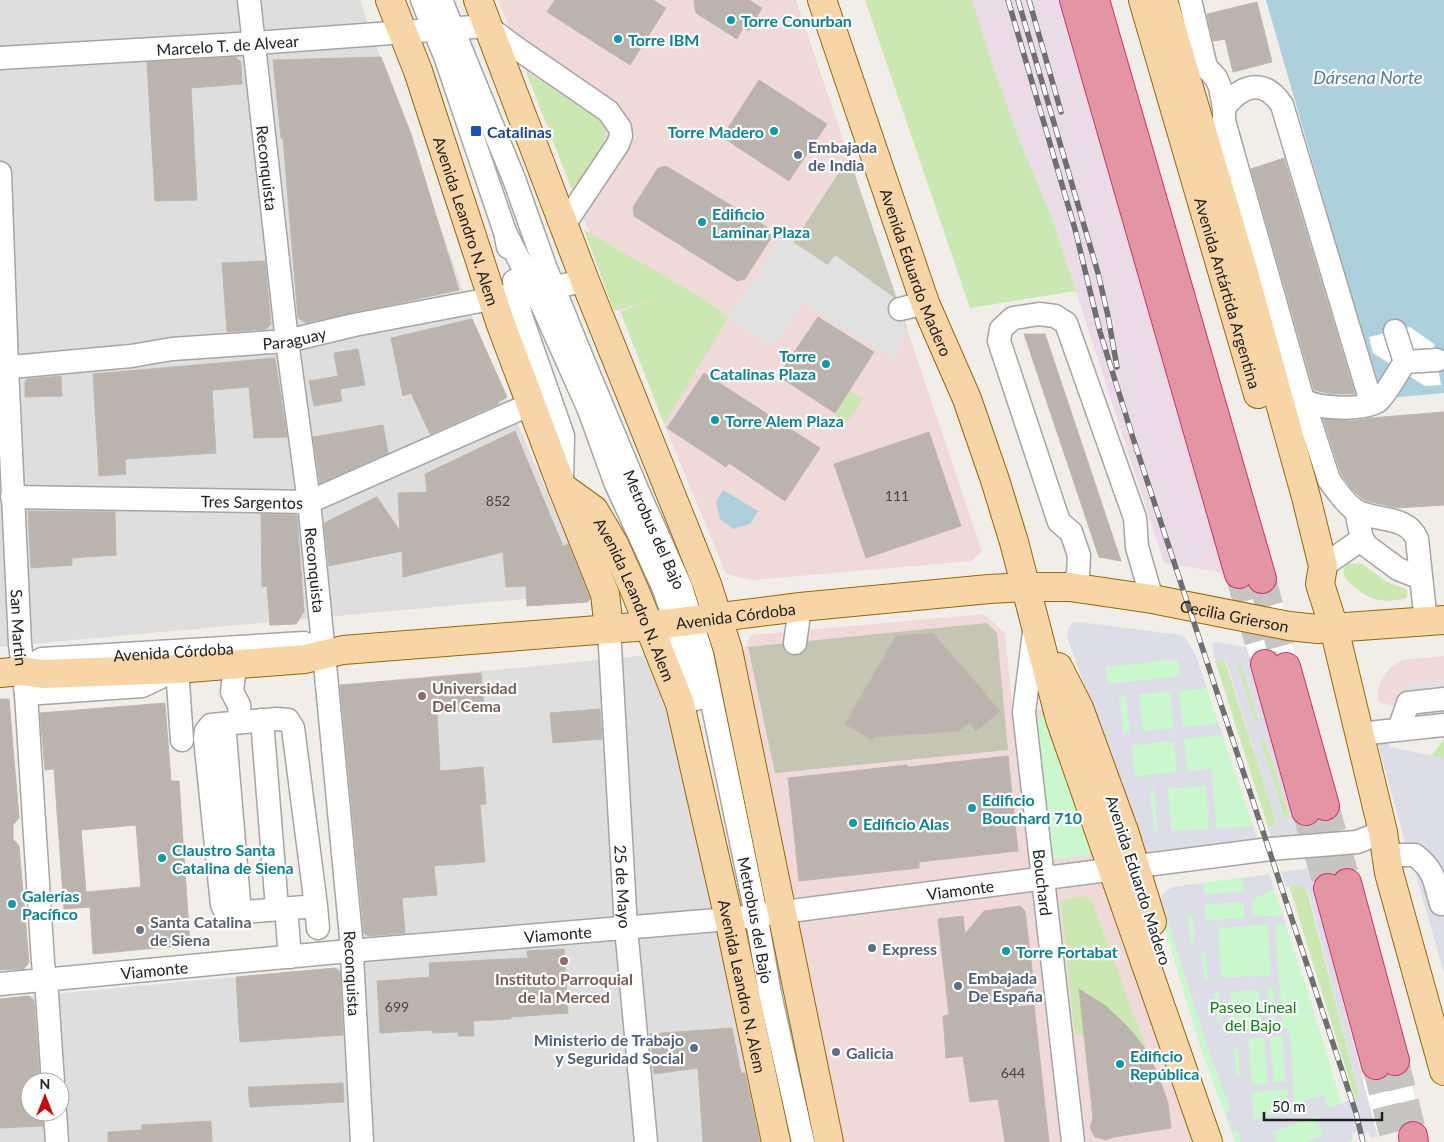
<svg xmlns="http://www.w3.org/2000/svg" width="1444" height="1142" font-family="Lato,sans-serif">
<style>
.residential{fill:#dfdede;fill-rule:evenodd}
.commercial{fill:#f0dad9}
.industrial{fill:#eadbe7}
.construction{fill:#c5c5b4}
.grass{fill:#cce8b2}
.park{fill:#caf7cd}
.parking{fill:#e1e1e1}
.plaza{fill:#dddde7;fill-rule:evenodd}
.water{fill:#acd1dc}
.pier{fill:#fff}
.building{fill:#bbb4ae;stroke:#c2b6ac;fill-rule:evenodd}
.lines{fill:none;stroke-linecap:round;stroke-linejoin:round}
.highway-tunnel{stroke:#c7c5c1;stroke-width:28;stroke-dasharray:28 14;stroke-linecap:butt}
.minor-casing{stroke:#a5a5a5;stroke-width:25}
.major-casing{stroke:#976808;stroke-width:30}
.highway-casing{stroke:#d33269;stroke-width:30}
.minor{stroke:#fff;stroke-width:22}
.major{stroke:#f7d5a7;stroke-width:28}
.highway{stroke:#e395a4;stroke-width:28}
.rail-casing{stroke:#6f6f6f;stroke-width:5.5}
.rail{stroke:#fff;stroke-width:4;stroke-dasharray:11;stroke-linecap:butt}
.culture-dot{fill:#0f9aa8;stroke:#fff;stroke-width:2}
.transit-dot{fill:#1a4fb4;stroke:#fff;stroke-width:2}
.service-dot{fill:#5c6f8a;stroke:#fff;stroke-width:2}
.education-dot{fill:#8d6e63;stroke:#fff;stroke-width:2}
.worship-dot{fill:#6b7280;stroke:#fff;stroke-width:2}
.labels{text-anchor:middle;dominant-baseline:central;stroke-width:4.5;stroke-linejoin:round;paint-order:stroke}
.number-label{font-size:14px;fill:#484644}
.culture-label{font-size:16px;font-weight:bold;fill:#0d838f;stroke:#fff;text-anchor:start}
.street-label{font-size:16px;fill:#212121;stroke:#fff}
.transit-label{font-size:16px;font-weight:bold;fill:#164399;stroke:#fff;text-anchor:start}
.service-label{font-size:16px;font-weight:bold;fill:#4e5e75;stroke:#fff;text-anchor:start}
.education-label{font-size:16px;font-weight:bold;fill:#785e54;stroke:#fff;text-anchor:start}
.worship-label{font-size:16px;font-weight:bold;fill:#5b616d;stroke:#fff;text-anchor:start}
.park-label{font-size:16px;fill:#127d1b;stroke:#fff}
.water-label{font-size:18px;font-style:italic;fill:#4f7aa5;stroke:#fff}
</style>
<rect width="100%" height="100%" fill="#f1eee9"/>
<path class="residential" d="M0 0H360L473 319 590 593 0 647Z
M649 655 664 686 763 1142H0V999L364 965 340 685ZM30 1082H60V1112H30Z"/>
<path class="commercial" d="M498 0H796L982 551 971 561 752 580 726 574 667 431Z
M984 614 1005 633 1013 712 1052 709 1192 1142H839L740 658 751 635Z
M1444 656V730L1387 735 1396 707 1378 701V689L1382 678 1391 667 1402 660Z"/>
<path class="industrial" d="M972 0H1057L1225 573 1164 563 1051 215 1021 144 994 68Z"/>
<path class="construction" d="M849 157 907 329 793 243Z
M987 623 997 633 1008 750 775 773 748 647Z"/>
<path class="grass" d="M865 0H972L994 68 1021 144 1051 215 1076 291 970 308Z
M526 72 600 118 606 132 602 147 572 190Z
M584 230 672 280 714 306 728 318 664 424 621 312 654 299 614 311Z
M850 390 863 399 844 427 835 413Z
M1350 563 1362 564 1387 582 1406 589 1408 593 1406 598C1397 601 1385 602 1375 599 1364 596 1329 573 1350 563Z
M1224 658 1277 824 1268 827 1215 661Z
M1241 664 1259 721 1255 722 1237 666Z
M1265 739 1290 818 1285 820 1260 741Z
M1444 739V758L1431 756Z
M1302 884 1307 890 1360 1098 1355 1099 1289 886Z
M1086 896 1091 899 1147 1051 1128 1027 1106 1006 1080 989 1084 1034 1075 1035 1061 903 1065 899Z"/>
<path class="park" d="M1074 622H1078L1180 635 1185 638 1195 654 1260 846 1140 844 1067 636 1069 627Z
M1044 715 1053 718 1093 850 1088 856 1058 859 1053 857 1051 852 1037 719Z
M1269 874 1308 992 1353 1142H1235L1200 1047 1160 912C1161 900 1161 892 1173 887Z"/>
<path class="parking" d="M782 235 828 265 835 255 896 299 907 331 894 360 803 303 773 347 728 318Z
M1444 680V712L1411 715 1408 683Z"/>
<path class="plaza" d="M1074 622H1078L1180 635 1185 638 1195 654 1207 688 1179 691 1183 727 1219 724 1223 735 1184 739 1187 771 1211 769 1217 828 1253 826 1260 846 1154 860 1144 853 1067 636 1069 627ZM1178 659 1180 676 1107 684 1106 667ZM1170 692 1174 728 1143 731 1139 694ZM1126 696 1130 732 1123 733 1119 697ZM1174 741 1177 772 1135 776 1132 745ZM1206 786 1209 829 1171 831 1168 789ZM1154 789 1158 833H1154L1150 790Z
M1216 642 1247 647 1301 839 1273 844 1268 827 1277 824 1225 658 1215 661 1212 647 1213 643ZM1241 665 1259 720 1255 722 1237 666ZM1265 740 1290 818 1285 820 1260 741Z
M1387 735 1390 747 1444 758V886L1405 843 1379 747V743Z
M1309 868 1363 1081 1408 1068 1421 1124 1371 1138 1369 1132 1365 1133 1363 1130 1351 1134 1353 1139 1347 1142H1305L1323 1135 1316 1116 1273 1132 1276 1142H1241L1237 1130 1232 1131 1226 1113 1231 1110 1207 1046 1165 911 1160 912 1159 902 1163 893 1173 887 1203 883 1204 894 1243 892 1242 878 1269 874 1274 889 1252 900 1253 917 1283 915 1286 924 1275 925 1283 1028H1289L1295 1104 1324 1095 1328 1108 1360 1097 1308 890H1304L1302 884 1286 887 1281 872ZM1244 902V918L1206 920 1205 904ZM1192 914 1195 942 1191 943 1188 915ZM1268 925 1271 975 1221 978 1218 928ZM1205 950 1208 979H1204L1201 951ZM1273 988 1277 1027 1270 1028 1267 989ZM1259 990 1262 1029 1233 1031 1230 992ZM1214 993H1219L1221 1021 1217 1022ZM1282 1036 1286 1081 1274 1082 1270 1037ZM1264 1037 1267 1083 1252 1084 1248 1039ZM1234 1049H1238L1240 1077H1236ZM1287 1089 1289 1108 1254 1120 1252 1092Z
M1417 871 1444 907V973L1416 875Z"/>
<path class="water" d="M1266 0H1444V393L1388 398 1378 390Z
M723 490 758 511 750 524 733 529 720 519 716 502Z"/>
<path class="pier" d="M1410 327 1434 344 1441 385 1425 386 1373 353 1369 337Z
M1225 573 1277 582 1298 669 1251 662Z
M1338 810 1356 873 1314 888 1296 822Z
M1408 1068 1421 1124 1378 1136 1363 1081Z"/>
<path class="building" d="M555 0H653L666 8 630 65 547 12Z
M694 0H749L762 8 749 31 743 28 737 39 696 13Z
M1257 2 1272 62 1233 72 1225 39 1213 41 1207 14Z
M235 57 241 62 242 84 191 88 197 200 155 201 147 62Z
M381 57 411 134 459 290 306 323 298 318 283 138H281L273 60Z
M759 80 827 124 789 181 722 137Z
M1284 158 1355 394H1331L1314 390 1251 169Z
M666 166 770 229 771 238 745 279 737 281 634 216 633 207 658 168Z
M265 261 271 324 266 329 227 332 222 263Z
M818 317 874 352 835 413 778 376Z
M472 319 507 397 498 402V404L430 434 411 393 403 396 391 338Z
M1024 334H1045L1121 561 1099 557Z
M358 349 365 385 340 389 342 401 314 406 309 381 338 376 334 353Z
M275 358 287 437 254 438 249 387 212 390 216 453 125 459 126 474 99 476 93 374Z
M704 373 820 448 785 501 729 463 726 467 667 428Z
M61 376 62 396 25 397V382L27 379Z
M1444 412V505L1397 508 1367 501 1360 497 1351 488 1341 474 1323 419 1352 421 1371 418Z
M383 425 388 453 320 483 313 437Z
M515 431 563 546 568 544 590 598 588 602 527 606 526 586 506 587 503 552 403 577 402 551 329 566 324 523 377 497 400 531 398 493 427 492 425 474Z
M929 432 961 526 866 558 834 464Z
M28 511 115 512 116 555 72 558V565L31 568Z
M261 514 295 515 297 516 304 612 296 624 270 625 267 586 262 587Z
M933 633 1000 711 976 731 969 723 959 731 874 737 872 740 845 724 896 636Z
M481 673 484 709 437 713 440 771 483 767 486 804 480 805 485 862 434 866 437 895 402 898 405 933 368 936 364 933 340 685Z
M0 699H9L19 818 13 825V839L19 846 29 962 24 969 0 970Z
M165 703 171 781H179L190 945 93 954 90 907 64 909 54 769 45 770 40 713ZM136 825 141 887 86 892 81 830Z
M600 709 602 739 553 743 550 713Z
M1008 756 1018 851 919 862V868L799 881 788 778 907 765 908 767Z
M1020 906 1025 911 1034 986 1015 1007 1034 1005 1049 1142H1005L998 1099 970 1102 963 1056 946 1058 943 1016 949 1015 938 919 963 916 965 934 984 911Z
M564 949 568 1013 511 1017V1019L473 1021 474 1036H458V1032L432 1033V1030L380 1033 377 981 430 977 429 963 528 958 527 951Z
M335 968 340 972 343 1035 240 1042 236 977Z
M1079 989 1106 1006 1128 1027 1147 1051 1159 1077 1168 1103 1171 1128 1114 1137 1106 1140 1095 1137 1092 1132 1090 1127 1093 1118Z
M29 996 34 1001 40 1082H30V1112H42L43 1126 0 1128V999Z
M732 1028 741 1073H745L760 1142H703L698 1068 654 1074 650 1034Z
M343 1083 344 1102 250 1107 248 1087Z
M211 1121 212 1142H108V1132L142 1130V1125Z"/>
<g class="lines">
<path class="highway-tunnel" d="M1239 574 1265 664
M1262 579 1286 667
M1325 806 1347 883
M1306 811 1328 888
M1395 1061 1411 1127
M1376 1065 1395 1142"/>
<defs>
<g id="minor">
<path id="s1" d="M249 0 287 341 309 502 324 654 351 937 362 1142"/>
<path d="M422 0 445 56 505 232 508 247"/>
<path id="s2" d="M441 0 514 179 546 269 580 353 639 494 681 587 702 654 756 914 770 994 803 1142"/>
<path d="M1190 0 1206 67 1216 78 1220 87 1224 108V121L1303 400 1329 480C1336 490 1345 503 1355 510 1373 522 1407 514 1417 539L1426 622"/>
<path id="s3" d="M0 58 255 43 487 26 515 47 608 111 620 128 621 136 618 144 564 225"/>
<path d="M1224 108C1242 84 1264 78 1282 105L1368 392 1372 400 1378 401"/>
<path id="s4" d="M0 173 7 367 20 644 26 694 43 962 47 994 53 1082"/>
<path d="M505 232 543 307 589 410 615 482 664 589 686 656 696 699"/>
<path d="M514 281 521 316 563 436 562 481"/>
<path d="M900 309 925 303"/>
<path d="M1395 331 1405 362"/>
<path d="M1405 362 1437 360"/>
<path id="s5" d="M0 368 131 356 172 349 287 341 354 325 585 281"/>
<path d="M1303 400C1319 409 1362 411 1378 401 1385 396 1399 370 1405 362"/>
<path id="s6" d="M12 497 309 502 531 404"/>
<path d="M1356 511 1362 539 1367 546 1398 569 1421 578"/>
<path d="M1323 566 1362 539"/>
<path d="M1070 587 1078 575 1079 555 1071 532 1059 522 999 341 1001 329 1013 318 1039 314 1055 316 1066 323 1135 518 1137 547 1152 599"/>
<path id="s7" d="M609 629 626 928 646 1142"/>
<path id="s8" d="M1034 632 1024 712 1073 1142"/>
<path d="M795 643 800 607"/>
<path d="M235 665 232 692 239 705 240 722"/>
<path id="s9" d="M22 671 42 659 304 643 324 654"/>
<path d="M26 694 142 686 177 669 182 740"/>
<path d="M262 720 277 908"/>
<path d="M224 724 240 913"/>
<path d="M1399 729 1408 703 1444 699"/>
<path d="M1359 734 1444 725"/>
<path d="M1398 855H1415C1435 871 1434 880 1441 904"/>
<path d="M316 906 233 913 226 912 222 905 205 738 206 731 211 725 277 719 288 720 293 728 316 906 318 928"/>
<path d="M286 908 290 957"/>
<path id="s10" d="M0 984 338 952 729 919 1270 849 1357 842 1383 832"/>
<path d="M55 1112 57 1142"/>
</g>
<g id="major">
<path id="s11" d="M390 0 418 71 500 322 562 487 605 594 609 629"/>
<path d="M478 0 585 281 707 584 728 650 829 1142"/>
<path id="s12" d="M822 0 925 303 967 399 995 480 1014 542 1060 719 1208 1142"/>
<path id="s13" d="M1143 0 1258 394"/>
<path d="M1163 0 1243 270 1306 497 1323 566 1320 584 1334 628 1383 832 1389 873 1444 1071"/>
<path id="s14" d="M562 487 594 510 614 544 635 591 680 704 729 919 776 1142"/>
<path d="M1058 667 1079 708 1125 834 1152 922"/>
<path id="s15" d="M0 673 22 671 43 674 177 669 305 659 343 650 648 626 800 607 989 589 1026 587H1070L1152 599 1289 626 1318 629 1444 620"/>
</g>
<path id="highway" d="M1074 0 1239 574
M1095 0 1262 579
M1265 664 1306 811
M1286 667 1325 806
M1347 883 1395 1061
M1328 888 1376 1065
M1413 1136 1414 1142"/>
</defs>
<use href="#minor" class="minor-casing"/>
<use href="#major" class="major-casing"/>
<use href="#highway" class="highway-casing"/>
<use href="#minor" class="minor"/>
<use href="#major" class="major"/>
<use href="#highway" class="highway"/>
<defs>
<path id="rail" d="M1008 0 1075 229 1100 332 1133 438 1356 1113 1363 1142
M1018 0 1098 273 1108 316 1117 367
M1029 0 1061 112"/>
</defs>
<use href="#rail" class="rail-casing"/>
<use href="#rail" class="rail"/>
</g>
<g class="culture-dot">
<circle cx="731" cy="20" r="5"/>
<circle cx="618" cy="39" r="5"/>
<circle cx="774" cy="131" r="5"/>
<circle cx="702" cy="222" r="5"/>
<circle cx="826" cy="364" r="5"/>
<circle cx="715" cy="420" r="5"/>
<circle cx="972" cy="808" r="5"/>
<circle cx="853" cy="823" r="5"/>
<circle cx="162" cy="858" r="5"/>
<circle cx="12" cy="904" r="5"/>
<circle cx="1006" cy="951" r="5"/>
<circle cx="1120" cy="1064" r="5"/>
</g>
<rect class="transit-dot" x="470" y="125" width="12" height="12" rx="2.5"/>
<g class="service-dot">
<circle cx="798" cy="155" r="5"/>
<circle cx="872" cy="948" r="5"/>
<circle cx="958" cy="986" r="5"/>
<circle cx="694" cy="1048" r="5"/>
<circle cx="836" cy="1052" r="5"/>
</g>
<g class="education-dot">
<circle cx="422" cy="696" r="5"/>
<circle cx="564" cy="961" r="5"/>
</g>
<circle class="worship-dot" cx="140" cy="930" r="5"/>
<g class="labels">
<g class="number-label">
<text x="897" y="495">111</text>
<text x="498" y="500">852</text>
<text x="397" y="1006">699</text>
<text x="1013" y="1072">644</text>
</g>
<g class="culture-label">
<text x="741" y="20">Torre Conurban</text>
<text x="628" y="39">Torre IBM</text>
<text x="764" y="131" text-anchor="end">Torre Madero</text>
<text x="712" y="213">Edificio<tspan x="712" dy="18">Laminar Plaza</tspan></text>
<text x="816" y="355" text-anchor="end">Torre<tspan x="816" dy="18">Catalinas Plaza</tspan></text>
<text x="725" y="420">Torre Alem Plaza</text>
<text x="982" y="799">Edificio<tspan x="982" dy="18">Bouchard 710</tspan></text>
<text x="863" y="823">Edificio Alas</text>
<text x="172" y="849">Claustro Santa<tspan x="172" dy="18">Catalina de Siena</tspan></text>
<text x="22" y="895">Galerías<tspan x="22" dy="18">Pacífico</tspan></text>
<text x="1016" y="951">Torre Fortabat</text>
<text x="1130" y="1055">Edificio<tspan x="1130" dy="18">República</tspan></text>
</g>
<g class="street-label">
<text stroke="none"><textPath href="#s3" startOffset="228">Marcelo T. de Alvear</textPath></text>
<text stroke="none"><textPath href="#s1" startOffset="169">Reconquista</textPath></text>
<text stroke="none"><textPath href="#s11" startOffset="234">Avenida Leandro N. Alem</textPath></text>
<text stroke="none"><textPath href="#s12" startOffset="288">Avenida Eduardo Madero</textPath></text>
<text stroke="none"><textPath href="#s13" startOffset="305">Avenida Antártida Argentina</textPath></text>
<text stroke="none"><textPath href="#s5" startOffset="296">Paraguay</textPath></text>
<text stroke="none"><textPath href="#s6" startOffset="240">Tres Sargentos</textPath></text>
<text stroke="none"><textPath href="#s2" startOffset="571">Metrobus del Bajo</textPath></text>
<text stroke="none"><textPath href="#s1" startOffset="574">Reconquista</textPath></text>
<text stroke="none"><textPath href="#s14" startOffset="138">Avenida Leandro N. Alem</textPath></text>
<text stroke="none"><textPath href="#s15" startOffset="739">Avenida Córdoba</textPath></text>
<text stroke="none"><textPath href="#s15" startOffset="1242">Cecilia Grierson</textPath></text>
<text stroke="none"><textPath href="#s4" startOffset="455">San Martín</textPath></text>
<text stroke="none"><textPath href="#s9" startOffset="155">Avenida Córdoba</textPath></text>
<text transform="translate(1139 880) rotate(72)">Avenida Eduardo Madero</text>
<text stroke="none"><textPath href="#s8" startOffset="252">Bouchard</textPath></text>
<text stroke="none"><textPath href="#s7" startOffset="258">25 de Mayo</textPath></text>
<text stroke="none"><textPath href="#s10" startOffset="965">Viamonte</textPath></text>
<text stroke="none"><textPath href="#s2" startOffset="976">Metrobus del Bajo</textPath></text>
<text stroke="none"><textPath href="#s10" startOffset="560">Viamonte</textPath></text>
<text stroke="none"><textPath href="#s10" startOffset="155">Viamonte</textPath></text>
<text stroke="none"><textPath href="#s1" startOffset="979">Reconquista</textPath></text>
<text stroke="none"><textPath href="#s14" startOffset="541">Avenida Leandro N. Alem</textPath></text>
</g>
<g class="transit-label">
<text x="487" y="131">Catalinas</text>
</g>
<g class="service-label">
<text x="808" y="146">Embajada<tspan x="808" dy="18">de India</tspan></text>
<text x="882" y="948">Express</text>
<text x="968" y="977">Embajada<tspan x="968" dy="18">De España</tspan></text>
<text x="684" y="1039" text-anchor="end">Ministerio de Trabajo<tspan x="684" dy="18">y Seguridad Social</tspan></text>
<text x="846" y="1052">Galicia</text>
</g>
<g class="education-label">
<text x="432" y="687">Universidad<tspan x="432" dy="18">Del Cema</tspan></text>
<text x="564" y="978" text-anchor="middle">Instituto Parroquial<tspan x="564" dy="18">de la Merced</tspan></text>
</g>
<g class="worship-label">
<text x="150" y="921">Santa Catalina<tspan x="150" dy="18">de Siena</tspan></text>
</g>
<g class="park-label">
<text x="1253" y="1006">Paseo Lineal<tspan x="1253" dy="18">del Bajo</tspan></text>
</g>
<g class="water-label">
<text x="1368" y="77">Dársena Norte</text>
</g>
</g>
<g transform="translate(45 1097)"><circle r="24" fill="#ffffff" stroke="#a6a6a6"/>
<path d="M0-4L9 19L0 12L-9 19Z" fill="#c80b0b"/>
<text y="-8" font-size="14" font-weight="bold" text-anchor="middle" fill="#212121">N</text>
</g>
<path d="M1264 1112v8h118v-8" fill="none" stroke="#212121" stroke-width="2.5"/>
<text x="1272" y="1112" font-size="15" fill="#212121" stroke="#ffffff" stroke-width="4" paint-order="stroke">50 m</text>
</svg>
